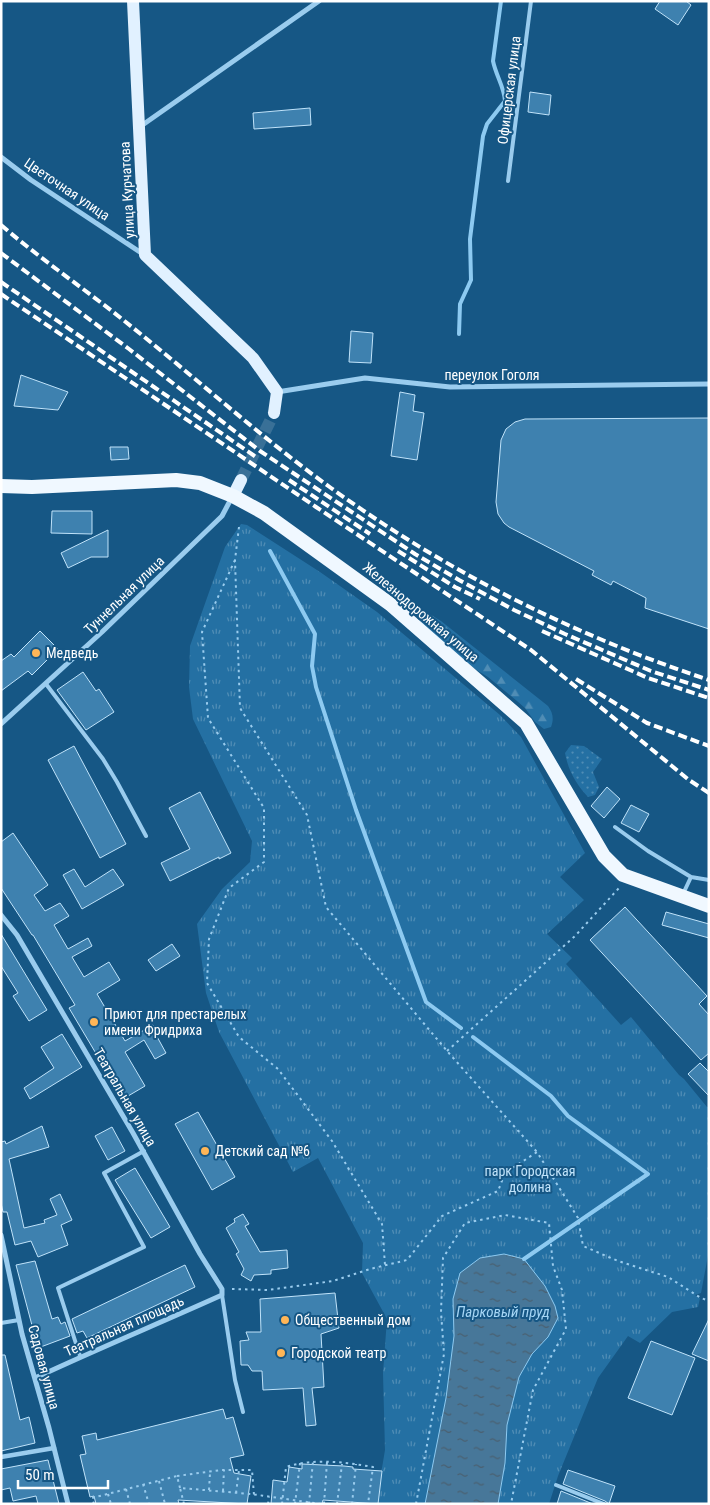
<svg xmlns="http://www.w3.org/2000/svg" width="710" height="1505" font-family="'Roboto Condensed',sans-serif">
<style>
.grass{fill:url(#grass-dots)}
.forest{fill:url(#forest-firs)}
.park{fill:url(#park-tufts)}
.water{fill:url(#water-ripples);stroke:#8dcaf1}
.lines{fill:none;stroke-linecap:round;stroke-linejoin:round}
.stream{stroke:#8dcaf1;stroke-width:4}
.building{fill:#3e81af;stroke:#c0e3fa}
.primary-tunnel{stroke:#397097;stroke-width:12;stroke-dasharray:12 6;stroke-linecap:butt}
.path{stroke:#9accee;stroke-width:2;stroke-dasharray:2.5 4;stroke-linecap:butt}
.service{stroke:#9accee;stroke-width:4}
.pedestrian{stroke:#9accee;stroke-width:4.5}
.minor{stroke:#9accee;stroke-width:5}
.primary{stroke:#e1f1ff;stroke-width:12}
.trunk{stroke:#f0f8ff;stroke-width:14}
.rail{stroke:#fff;stroke-width:4;stroke-dasharray:9 4;stroke-linecap:butt}
.poi-dot{fill:#ffb657;stroke:#165785;stroke-width:2}
.labels{text-anchor:middle;dominant-baseline:central;stroke-width:4;stroke-linejoin:round;paint-order:stroke}
.street-label{font-size:14px;fill:#fff;stroke:#165785}
.poi-label{font-size:14px;fill:#fff;stroke:#165785;text-anchor:start}
.park-label{font-size:14px;fill:#c0e3fa;stroke:#165785}
.water-label{font-size:15px;font-style:italic;fill:#a6d6f5;stroke:#165785}
</style>
<defs>
<pattern id="grass-dots" width="8" height="8" patternUnits="userSpaceOnUse" patternTransform="scale(1.25)"><rect width="8" height="8" fill="#2470a3"/><path d="M2 2h.1M6 6h.1" fill="none" stroke="#508db5" stroke-width="1.8" stroke-linecap="round"/></pattern>
<pattern id="forest-firs" width="22" height="20" patternUnits="userSpaceOnUse" patternTransform="scale(1.25)"><rect width="22" height="20" fill="#2470a3"/><path d="M5 1l3.5 6h-7zM16 11l3.5 6h-7z" fill="#508db5"/></pattern>
<pattern id="park-tufts" width="24" height="20" patternUnits="userSpaceOnUse" patternTransform="scale(1.25)"><rect width="24" height="20" fill="#2470a3"/><path d="M3 7l-1-3M5 7V3M7 7l1-3M15 17l-1-3M17 17v-4M19 17l1-3" fill="none" stroke="#508db5"/></pattern>
<pattern id="water-ripples" width="26" height="14" patternUnits="userSpaceOnUse" patternTransform="scale(1.25)"><rect width="26" height="14" fill="#477799"/><path d="M2 4q2-2 4 0t4 0M15 11q2-2 4 0t4 0" fill="none" stroke="#4a5f6f"/></pattern>
</defs>
<rect width="100%" height="100%" fill="#165785"/>
<path class="grass" d="M571 745 584 746 602 759 593 772 599 787 595 795 588 797C576 784 568 770 565 753Z"/>
<path class="forest" d="M421 609 441 621 548 706C553 713 554 719 551 727L544 729 535 722 525 708 517 701 488 677 470 666 422 625C420 620 418 614 421 609Z"/>
<path class="park" d="M241 524 247 525 320 572 377 612 500 715 521 737 585 853 560 877 584 900 547 934 572 958 566 964 621 1025 631 1017 679 1075 684 1079 707 1107H709V1250L701 1293 695 1295 700 1298 698 1307 672 1312 640 1343 628 1336 598 1378 558 1476 549 1504H376L385 1450 383 1373 387 1319 362 1273 363 1243 318 1158 293 1172 219 1032 206 993 197 924 222 889 250 862 252 841 193 719 189 687 190 646 225 547Z"/>
<path class="water" d="M504 1254 524 1259 545 1286 555 1306 558 1318 548 1337 532 1354 519 1377 507 1425 505 1463 498 1504H425L446 1398 454 1336 453 1299 460 1273 480 1258Z"/>
<g class="lines">
<path class="stream" d="M459 334 460 304 471 280 470 239 483 136 487 124 505 101C504 86 496 76 493 61L501 1
M270 551 315 634 312 666 316 687 356 810 426 1002 461 1028
M473 1037 551 1096 568 1116 648 1174 524 1259"/>
</g>
<path class="building" d="M660 1H686L691 5 678 25 655 9Z
M530 92 551 95 549 115 528 112Z
M310 108 311 125 254 129 253 113Z
M351 331 373 333 371 363 349 362Z
M21 375 68 392 58 410 14 406Z
M400 392 415 395 413 411 424 413 417 460 391 456Z
M709 418V629L645 608 646 598 613 581 611 585 592 575 594 571 509 527 504 523 498 514 496 502 501 440 506 429 515 422 525 419Z
M110 447H128L129 459 111 460Z
M52 511H92V534L51 533Z
M108 530V557H91L68 568 61 553Z
M40 631 58 649 32 675 28 671 1 691V661L11 654 14 657Z
M83 672 96 691 99 689 114 712 86 730 57 690Z
M74 746 126 844 100 858 48 760Z
M607 787 620 799 604 818 591 806Z
M200 792 231 853 219 859V857L170 881 161 863 190 849 169 808Z
M631 805 649 814 639 832 621 823Z
M13 833 48 885 34 895 45 911 60 903 69 916 54 925 68 949 88 938 92 946 72 957 84 977 109 962 120 980 97 994 125 1041 153 1025 157 1031 155 1033 166 1053 155 1059 144 1040 125 1052 145 1086 123 1099 69 1008 75 1005 33 935H32L1 888V842Z
M74 869 85 887 113 869 124 885 82 909 63 875Z
M625 907 707 996 699 1004 709 1015V1053L701 1060 590 940Z
M666 912 709 924V938L662 925Z
M1 934 47 1010 29 1021 13 996 18 993 1 966Z
M172 944 180 956 156 971 148 960Z
M62 1034 82 1067 30 1099 24 1088 54 1068 41 1047Z
M700 1063 709 1072V1096L688 1074Z
M198 1112 235 1177 212 1190 175 1124Z
M42 1126 49 1147 9 1159 24 1228 45 1223 44 1220 57 1215 50 1199 60 1194 72 1220 61 1225 68 1245 38 1257 31 1241 15 1245 7 1212H3L1 1203V1142L5 1141 6 1144Z
M112 1127 125 1151 108 1160 95 1136Z
M135 1168 170 1227 151 1238 115 1180Z
M243 1214 249 1224 245 1226 260 1252 287 1250 288 1268 271 1270V1274L254 1275 251 1281 241 1275 244 1269 236 1254 239 1252 226 1228 235 1222 234 1219Z
M35 1261 52 1319 58 1317 61 1324 65 1322 70 1336 38 1348 16 1265Z
M185 1265 195 1287 87 1338 83 1331 77 1333 72 1319Z
M335 1293 339 1328 321 1334 324 1387 312 1388 316 1425 306 1426 303 1388 263 1390 262 1371H252L248 1365H241L240 1341 249 1340 246 1332H261L260 1299Z
M709 1319V1361L692 1354Z
M651 1341 695 1358 672 1415 628 1398Z
M1 1355H5L20 1420 29 1417 35 1443 1 1451Z
M223 1409 226 1419 233 1417 244 1455 230 1458 234 1473 251 1476 247 1504 178 1500 179 1504H96L94 1496 90 1497 80 1455 86 1454 82 1436 96 1433 97 1440Z
M48 1460 59 1504H38L36 1496 13 1501 10 1488 1 1490V1469Z
M302 1464 344 1466 353 1467V1469L382 1471 378 1504 323 1500 322 1504H271L273 1480 287 1482 289 1467 302 1469Z
M568 1470 615 1486 609 1504 605 1501 563 1484Z
M561 1491 593 1504H557Z"/>
<g class="lines">
<path class="primary-tunnel" d="M241 480 274 413"/>
<path class="path" d="M239 527 235 560 240 708 307 815 326 907 447 1051 537 1152
M235 560 202 632 208 718 264 808V862L229 888 209 939 207 983 239 1037 278 1069 332 1141 382 1224 385 1265
M447 1051 575 936 619 888
M232 1289 268 1290 333 1281 370 1269 407 1260 442 1216 498 1191 505 1173 537 1152 578 1218 583 1246 618 1261 668 1277 701 1298 709 1301
M177 1476 221 1470H252L254 1495
M159 1481 165 1504
M143 1484 149 1504
M126 1489 130 1504
M209 1490 210 1473
M223 1491 224 1470
M236 1493 239 1470
M108 1494 111 1504
M94 1504 92 1498 177 1476 180 1488
M184 1504 180 1488 251 1494 321 1504
M268 1504 269 1497
M282 1504 286 1467C314 1458 344 1462 373 1467L368 1504
M295 1504 300 1463
M309 1504 313 1461
M324 1504 327 1462
M337 1504 342 1464
M352 1504 356 1464
M416 1504 444 1354 441 1312 443 1258 465 1223 505 1215 549 1223 553 1266 562 1290 566 1329 533 1390 511 1504"/>
<path class="service" d="M508 181 531 1
M46 684 103 759 117 782 146 836
M615 827 648 851 691 877 683 894
M691 877 709 880
M222 1295 235 1380 243 1412
M1 1323 19 1320
M80 1356 58 1288 144 1247 104 1173 144 1151
M556 1485 604 1504"/>
<path class="pedestrian" d="M1 1457 54 1448"/>
<path class="minor" d="M141 126 319 1
M1 157 31 180 143 254
M277 392 365 378 450 387 709 384
M1 724 102 632 222 516 232 497
M1 915 17 935 133 1133 200 1254 222 1289V1295C160 1323 97 1349 35 1378
M1 1235 22 1334 49 1428 68 1504"/>
<path class="primary" d="M133 1 145 255 253 358 277 392 274 413
M233 496 241 480"/>
<path class="trunk" d="M1 486 32 487 176 480 200 483 233 496 264 513 390 604 526 723 604 856 623 875 709 906"/>
<path class="rail" d="M1 225C43 261 89 292 132 327 198 380 262 438 331 488 446 571 573 635 709 680
M1 253 129 349 260 451 415 554 459 580 514 610 565 634 651 671 709 690
M1 282 256 457
M1 294 316 507 531 650 689 780 709 793
M289 480 370 534
M398 551 455 587 480 599
M542 631 648 678 709 698
M576 679 647 723 709 746"/>
</g>
<g class="poi-dot">
<circle cx="36" cy="653" r="5"/>
<circle cx="94" cy="1022" r="5"/>
<circle cx="205" cy="1151" r="5"/>
<circle cx="285" cy="1320" r="5"/>
<circle cx="281" cy="1353" r="5"/>
</g>
<g class="labels">
<g class="street-label">
<text transform="translate(509 90) rotate(-83)">Офицерская улица</text>
<text transform="translate(67 189) rotate(34)">Цветочная улица</text>
<text transform="translate(127 190) rotate(-93)">улица Курчатова</text>
<text x="492" y="375">переулок Гоголя</text>
<text transform="translate(124 595) rotate(-44)">Туннельная улица</text>
<text transform="translate(421 612) rotate(40)">Железнодорожная улица</text>
<text transform="translate(125 1097) rotate(60)">Театральная улица</text>
<text transform="translate(124 1326) rotate(-24)">Театральная площадь</text>
<text transform="translate(44 1367) rotate(75)">Садовая улица</text>
</g>
<g class="poi-label">
<text x="46" y="653">Медведь</text>
<text x="104" y="1014">Приют для престарелых<tspan x="104" dy="16">имени Фридриха</tspan></text>
<text x="215" y="1151">Детский сад №6</text>
<text x="295" y="1320">Общественный дом</text>
<text x="291" y="1353">Городской театр</text>
</g>
<g class="park-label">
<text x="530" y="1171">парк Городская<tspan x="530" dy="16">долина</tspan></text>
</g>
<g class="water-label">
<text x="503" y="1312">Парковый пруд</text>
</g>
</g>
<rect width="710" height="1505" fill="none" stroke="#ffffff" stroke-width="5"/>
<path d="M18 1480v8h90v-8" fill="none" stroke="#ffffff" stroke-width="2.5"/>
<text x="25" y="1480" font-size="15" fill="#ffffff" stroke="#165785" stroke-width="4" paint-order="stroke">50 m</text>
</svg>
